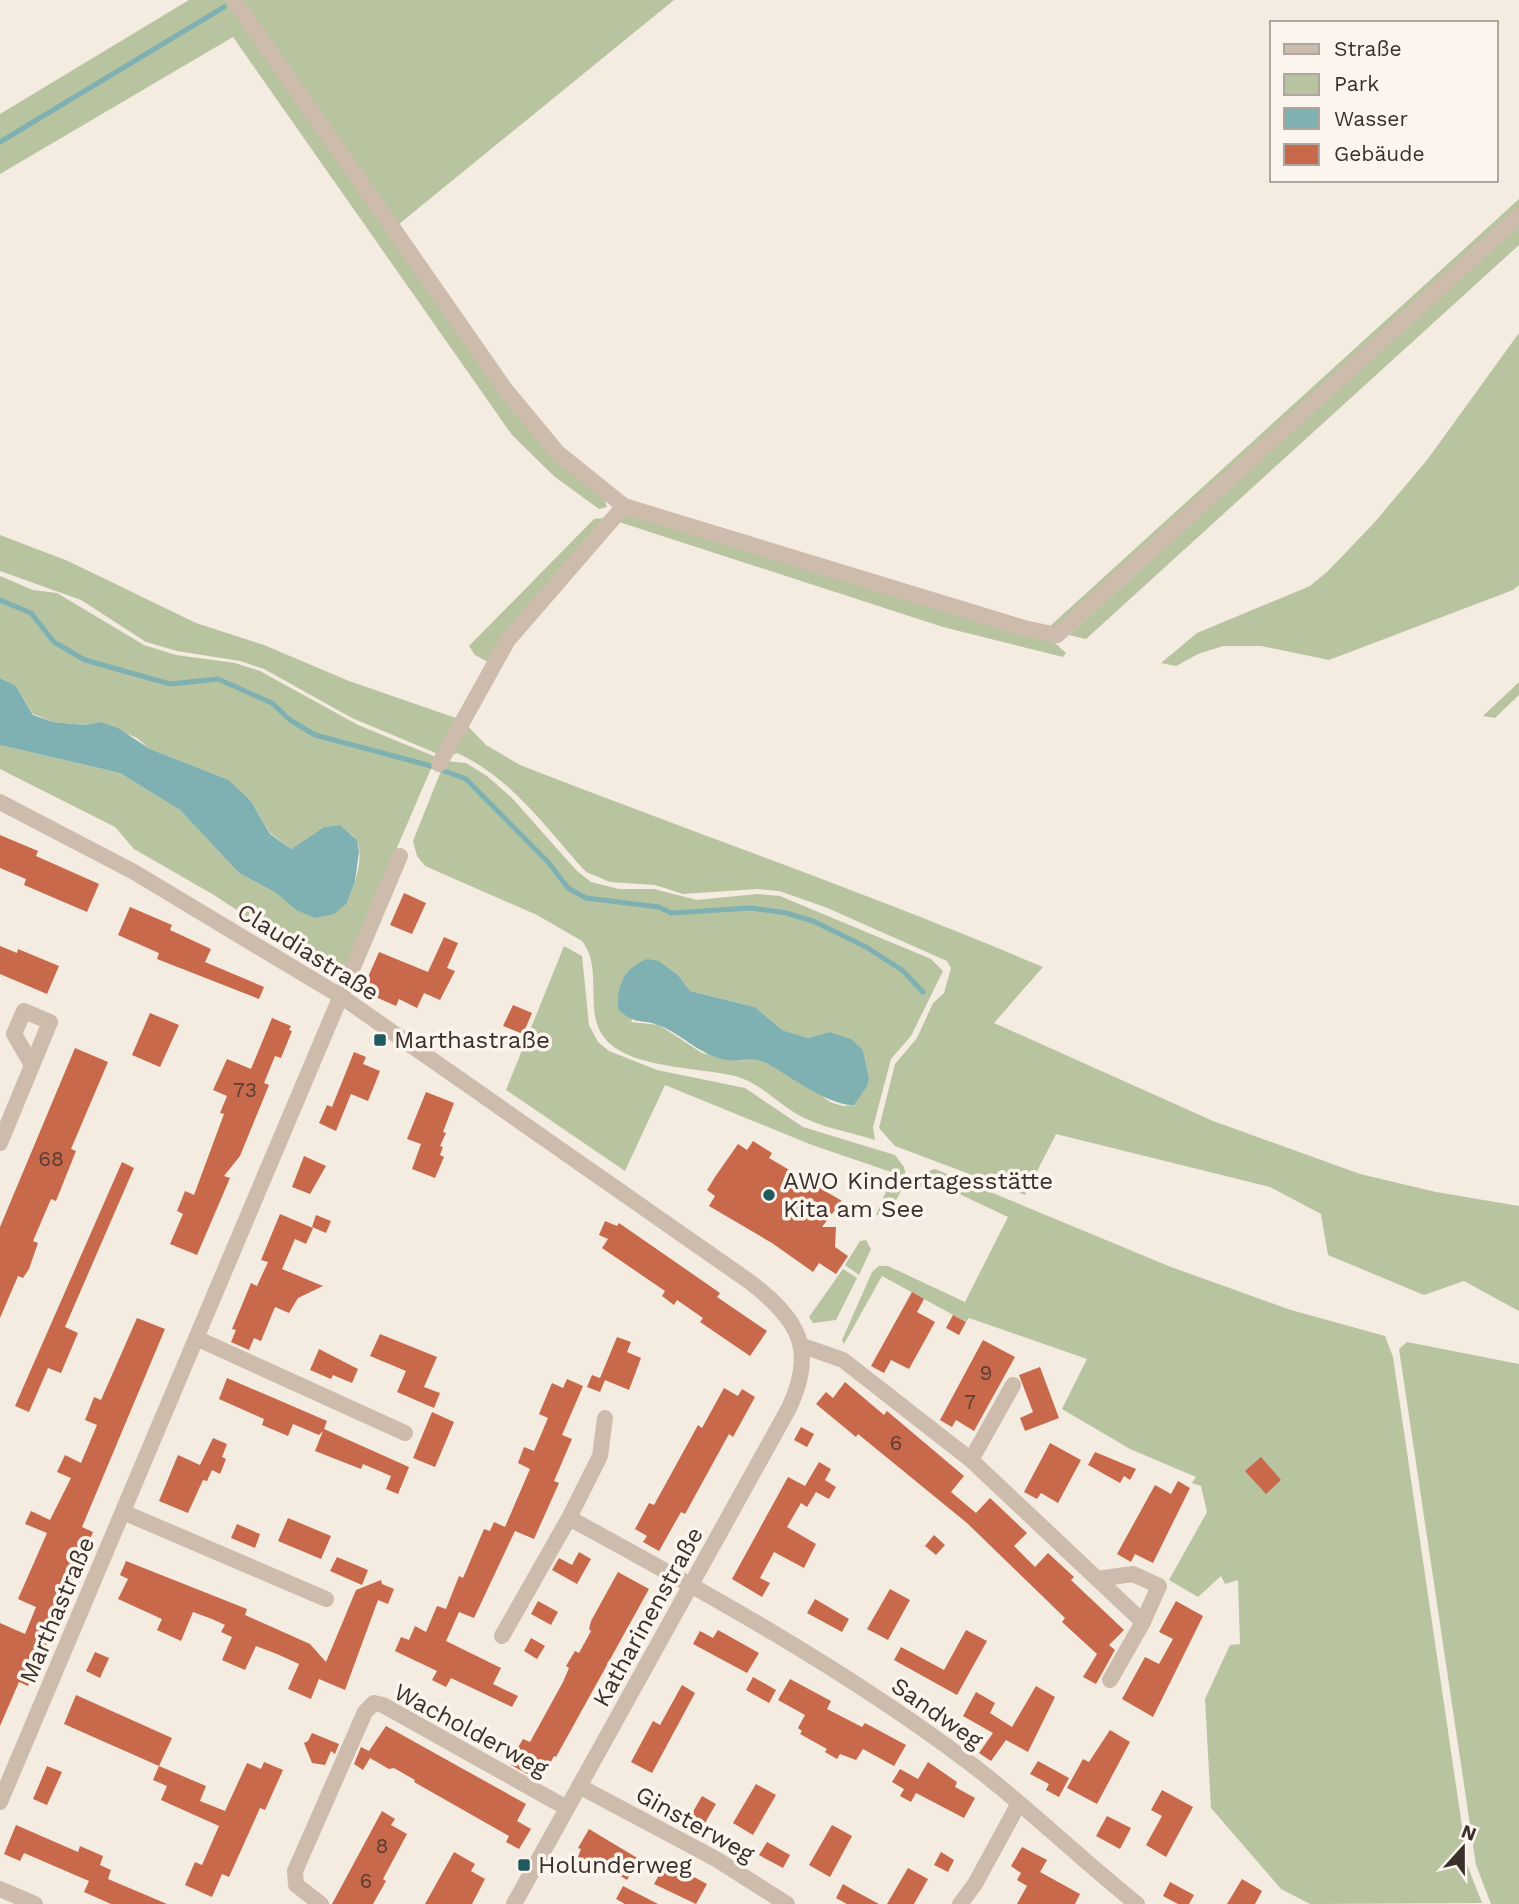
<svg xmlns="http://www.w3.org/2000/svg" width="1519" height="1904" font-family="'Work Sans',sans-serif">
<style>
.green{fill:#b8c4a0;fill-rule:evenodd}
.water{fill:#7fb0b2}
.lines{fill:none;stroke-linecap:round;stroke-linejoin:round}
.stream{stroke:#7fb0b2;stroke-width:5}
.building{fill:#c8694b}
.street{stroke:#cdbbac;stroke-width:16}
.poi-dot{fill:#1f5a5e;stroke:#fbf5ee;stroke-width:2.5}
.labels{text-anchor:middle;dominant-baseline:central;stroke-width:7;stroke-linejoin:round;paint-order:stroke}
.number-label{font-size:21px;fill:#5e3e33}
.street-label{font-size:24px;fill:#3b302b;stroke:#fbf5ee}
.poi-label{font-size:24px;fill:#3b302b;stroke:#fbf5ee;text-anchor:start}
</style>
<rect width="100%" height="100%" fill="#f4ebe1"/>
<path class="green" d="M189 0H227L512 410 555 456 602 493 607 507 599 509 555 477 512 435 233 37 0 174V114Z
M243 0H674L399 224Z
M1519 199V209L1060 626 1048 628Z
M1519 225V245L1086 639 1069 635Z
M1519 333V585L1513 590 1329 660 1261 646H1223L1198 654 1176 666 1161 663 1197 633 1310 586 1328 571 1374 523 1427 460Z
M626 510 1053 641 1066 653 1063 657 943 627 616 521Z
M603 518 488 662 475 655 469 646 594 519Z
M0 535 68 561 196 623 264 645 349 681 456 718 438 754 352 718 264 669 240 661 177 651 146 642 81 600 0 571Z
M0 576 33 590 57 593 144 645 176 655 235 663 260 671 358 725 436 757 343 973 334 974 214 895 134 849 115 827 0 769V745L120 773 180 810 239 873 276 893 296 910 347 903C353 887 365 859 357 841 354 835 345 830 340 825L324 827 291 849 270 833 251 801 229 780 150 749 137 738 100 722 84 725 53 722 33 714 16 686 0 678Z
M1519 682V695L1495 718 1483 716Z
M464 722 486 745 520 765C694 833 871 894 1043 967L994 1023 1213 1121 1360 1174 1436 1192 1519 1206V1311L1464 1281 1424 1295 1328 1255 1321 1214 1270 1187 1056 1134 1025 1195 895 1146 879 1128 895 1064 917 1038 933 1003 944 993 951 968 947 961 825 907 779 891 757 889 683 894 655 885 610 882 586 872C546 828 512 778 457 753L448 757Z
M445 761 466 763 487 776 512 798 576 870 591 882 619 889H654L697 900 757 894 780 896 931 959 943 971 911 1036 891 1059 873 1127 875 1140C854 1133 829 1129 809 1120 782 1109 764 1084 735 1076 701 1068 633 1068 608 1042 581 1015 605 970 582 941L537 915 425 866 417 856 413 841ZM659 961 678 975 690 991 755 1007 782 1030 808 1038 829 1032 863 1050 869 1078 854 1105 843 1106 830 1102 810 1087 759 1059 736 1061 702 1053 659 1025 631 1022Z
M564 946 582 956 589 1025 598 1042 609 1051 657 1070 745 1088 803 1127 895 1155 904 1167 907 1180 888 1215H876L894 1173 812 1145 665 1085 625 1171 506 1090Z
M935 1169 1171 1267 1291 1310 1385 1336 1393 1357 1468 1867 1482 1903 1310 1904 1281 1889 1211 1808 1205 1699 1230 1645 1240 1644 1238 1580 1225 1584 1221 1576 1198 1597 1169 1580 1207 1512 1201 1486 1192 1483 1196 1477 1130 1449 1062 1409 1087 1359 969 1318 966 1322 882 1276 844 1344 842 1340 872 1272 879 1266H888L965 1302 1008 1217 934 1182 929 1192 915 1184 922 1173Z
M866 1240 871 1249 859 1275 845 1265 860 1241Z
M843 1269 857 1278 836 1320 813 1323 809 1317Z
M1407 1342 1519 1364V1904H1491L1476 1865 1399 1349Z"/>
<path class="water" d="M0 678 16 686 33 715 53 722 84 725 100 722 118 728 150 749 229 780 251 801 270 834 291 849 324 827 340 825 357 840 359 852 355 881 347 903 334 914 315 918 296 910 276 893 239 873 180 810 120 773 0 745Z
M647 959 659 961 678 975 690 991 755 1007 782 1030 808 1038 829 1032 851 1039 863 1050 869 1078 867 1086 854 1105C832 1107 789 1076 768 1064 753 1055 743 1063 727 1060 701 1056 684 1036 661 1026 641 1018 635 1026 618 1009 617 985 624 968 647 959Z"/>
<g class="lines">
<path class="stream" d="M0 142 224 7
M0 600 31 613 54 642 85 660 170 684 218 679 272 703 290 720 315 735 431 766 466 779 548 862 568 888 586 898 659 907 671 913 751 908 786 913 813 921 866 947 902 970 923 992"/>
</g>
<path class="building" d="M0 835 38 851 36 856 99 884 87 912 24 885 26 879 0 868Z
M404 893 426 903 412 934 390 925Z
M130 907 172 925 170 930 211 949 205 962 264 987 259 999 157 959 159 953 118 935Z
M444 937 458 943 447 968 455 971 440 1000 424 993 417 1008 399 999 396 1006 362 991 379 952 428 972Z
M0 946 17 953 18 949 59 966 47 994 0 974Z
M513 1005 532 1013 523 1034 503 1026Z
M150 1013 179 1025 160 1067 132 1055Z
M272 1018 291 1026 289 1030 292 1031 281 1058 275 1056 264 1083 269 1085 240 1156 224 1176 230 1178 197 1255 170 1244 183 1214 177 1211 185 1191 194 1195 224 1114 220 1113 227 1096 213 1090 227 1059 251 1069Z
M75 1048 108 1062 71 1149 76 1151 56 1201 51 1199 33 1241 38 1243 29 1269 23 1278 18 1276 0 1318V1227Z
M354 1052 366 1057 363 1064 380 1071 368 1101 351 1094 336 1131 319 1123 327 1105 332 1107Z
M426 1092 454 1103 443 1132 446 1133 440 1146 443 1147 440 1155 444 1157 435 1178 412 1169 421 1144 407 1139Z
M753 1141 772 1153 769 1158 842 1201 822 1227H836L835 1247 848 1256 836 1274 819 1263 813 1272 772 1243 709 1206 715 1196 707 1190 715 1177 738 1144 747 1150Z
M304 1156 326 1166 310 1194 292 1187Z
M122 1162 134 1168 65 1327 78 1333 61 1373 48 1368 29 1412 15 1406Z
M280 1214 313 1228 306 1244 295 1239 282 1269 323 1286 298 1298 289 1313 275 1307 261 1341 254 1338 249 1350 231 1342 236 1330 232 1329 251 1283 257 1286 268 1262 261 1260Z
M316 1215 331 1221 326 1233 312 1227Z
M605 1221 617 1226 619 1223 720 1293 717 1297 767 1331 750 1356 700 1322 703 1318 677 1300 674 1305 662 1296 665 1291 602 1248 608 1239 599 1235Z
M912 1292 924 1299 917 1312 935 1322 909 1369 891 1360 884 1373 871 1366Z
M953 1315 966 1322 959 1335 946 1328Z
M137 1318 165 1329 82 1527 93 1532 37 1668 28 1686 19 1682 0 1726V1623L25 1634 36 1607 18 1599 47 1533 25 1524 31 1511 50 1520 71 1478 57 1472 65 1455 81 1463 97 1425 85 1420 94 1397 101 1400Z
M380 1334 437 1357 424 1387 440 1393 434 1408 397 1392 406 1371 370 1356Z
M617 1337 631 1342 627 1352 641 1358 629 1390 600 1378Z
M983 1340 1015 1357 974 1431 956 1420 952 1427 940 1420Z
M319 1349 358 1369 352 1383 333 1375 331 1379 310 1370Z
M1040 1367 1059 1418 1025 1431 1020 1418 1033 1412 1019 1375Z
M592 1375 605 1380 600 1392 587 1387Z
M227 1378 327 1421 324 1429 409 1467 398 1494 386 1489 391 1476 363 1464 361 1469 315 1451 323 1431 319 1435 293 1424 288 1436 262 1425 264 1419 219 1399Z
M567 1379 583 1386 562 1435 572 1439 554 1481 559 1483 534 1539 515 1531 474 1618 459 1612 446 1641 501 1668 493 1684 518 1696 512 1707 451 1678 446 1687 432 1680 437 1671 395 1651 401 1637 409 1640 415 1626 426 1632 437 1606 446 1609 459 1576 463 1578 484 1529 490 1531 494 1522 505 1527 530 1469 518 1463 524 1447 534 1451 548 1418 539 1414 552 1383 563 1388Z
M845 1382 884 1415 887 1411 964 1476 951 1492 976 1513 990 1498 1027 1533 1014 1546 1035 1567 1048 1553 1074 1577 1071 1580 1124 1630 1109 1645 1115 1650 1096 1684 1083 1677 1097 1654 1062 1622 1065 1618 967 1523 858 1434 856 1437 816 1404 826 1392 833 1398Z
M724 1388 738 1396 742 1389 755 1397 733 1437 729 1434 685 1514 681 1512 659 1551 643 1542 647 1536 635 1529 649 1503 654 1505 698 1425 702 1428Z
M432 1412 454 1422 435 1467 413 1458Z
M801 1427 814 1434 807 1447 794 1440Z
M213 1438 227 1444 222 1457 226 1459 220 1474 212 1470 207 1481 203 1480 188 1513 159 1501 178 1455 200 1465Z
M1050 1443 1081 1460 1058 1503 1041 1493 1037 1499 1024 1492Z
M1095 1452 1136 1469 1130 1480 1124 1476 1120 1483 1088 1465Z
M1261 1457 1281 1480 1266 1494 1245 1471Z
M819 1462 831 1469 825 1480 836 1487 829 1499 816 1492 807 1507 801 1503 787 1527 816 1544 804 1568 774 1552 760 1578 770 1583 762 1597 732 1579 788 1477 805 1486Z
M1178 1481 1190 1488 1153 1563 1135 1554 1131 1562 1117 1554 1155 1485 1171 1494Z
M288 1518 331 1536 321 1559 278 1541Z
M237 1524 260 1534 255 1548 231 1538Z
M934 1535 945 1545 936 1555 925 1546Z
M579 1552 591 1559 577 1584 552 1570 559 1558 572 1565Z
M337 1557 368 1570 362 1585 330 1571Z
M126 1561 247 1609 245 1615 310 1644 326 1662 356 1590 381 1580 382 1584 394 1589 388 1604 378 1600 345 1690 319 1679 311 1699 288 1689 299 1664 277 1654 256 1646 245 1670 222 1660 232 1637 221 1632 225 1625 212 1619 193 1612 181 1641 157 1630 162 1619 118 1599 128 1579 120 1575Z
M618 1572 649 1589 556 1757 554 1756 546 1771 534 1765 529 1775 511 1765 514 1754 523 1739 530 1742 563 1682 569 1668 566 1666 575 1651 579 1653 591 1631 589 1629 591 1621Z
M890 1589 910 1600 888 1640 867 1629Z
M815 1599 849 1619 842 1632 807 1613Z
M538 1601 558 1612 551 1625 531 1614Z
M1176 1601 1203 1616 1153 1717 1122 1699 1145 1657 1159 1664 1173 1639 1159 1632Z
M718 1630 759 1653 747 1673 693 1644 700 1631 713 1638Z
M966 1630 987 1641 957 1695 894 1660 901 1647 944 1670Z
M531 1638 545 1646 537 1659 524 1651Z
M95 1652 109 1658 100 1678 86 1671Z
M753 1677 776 1690 769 1703 746 1690Z
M790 1679 831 1701 827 1709 862 1727 865 1723 906 1745 894 1766 863 1749 856 1760 840 1754 837 1759 825 1752 827 1749 800 1734 802 1731 798 1728 805 1715 778 1700Z
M682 1685 695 1693 652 1773 631 1762 653 1721 660 1725Z
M1036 1686 1055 1697 1028 1752 1006 1740 991 1761 979 1753 993 1733 963 1716 976 1692 995 1703 990 1713 1012 1727Z
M76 1695 172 1738 159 1766 64 1724Z
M386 1726 526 1804 517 1821 531 1829 519 1849 506 1842 509 1836 414 1782 415 1780 394 1768 389 1769 370 1758 363 1770 354 1764 361 1747 369 1751Z
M1110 1730 1130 1742 1097 1804 1067 1788 1083 1759 1089 1762Z
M312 1733 339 1744 335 1754 331 1751 325 1765 312 1763 304 1743 308 1741Z
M1038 1761 1069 1778 1059 1797 1046 1790 1049 1784 1030 1774Z
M264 1762 283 1770 265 1810 260 1808 229 1877 222 1874 212 1897 185 1885 195 1862 202 1865 219 1826 161 1800 167 1786 153 1780 159 1766 206 1786 200 1801 225 1811 247 1763 261 1769Z
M928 1762 957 1782 955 1787 975 1798 964 1818 916 1793 911 1802 900 1796 904 1789 892 1782 900 1769 918 1779Z
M47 1766 62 1772 47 1805 33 1799Z
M756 1784 776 1795 753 1835 733 1823Z
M1162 1790 1193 1807 1166 1857 1146 1845 1162 1816 1151 1810Z
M702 1796 716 1804 705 1823 691 1815Z
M382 1811 395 1819 391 1825 407 1834 383 1879 386 1881 373 1904H332Z
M1107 1816 1131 1828 1120 1849 1096 1836Z
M16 1825 78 1852 80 1846 103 1856 100 1865 111 1870 108 1879 167 1904H111L84 1892 89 1881 24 1853 20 1861 4 1854Z
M832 1825 852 1836 830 1877 809 1865Z
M589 1829 639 1859 627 1880 599 1863 596 1868 578 1857 581 1849 578 1848Z
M767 1842 790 1855 783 1868 759 1855Z
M1022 1847 1047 1860 1040 1872 1080 1894 1075 1904H1017L1027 1886 1017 1880 1021 1873 1011 1866Z
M454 1852 475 1864 471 1871 485 1879 472 1904H425Z
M941 1852 954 1860 948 1872 934 1865Z
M666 1862 707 1884 696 1904 654 1884Z
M908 1868 928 1879 914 1904H887Z
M1242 1879 1262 1891 1255 1904H1227Z
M1170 1882 1194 1895 1189 1904H1178L1163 1896Z
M843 1884 855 1891 879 1904H847L836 1898Z
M623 1886 658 1904H625L616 1899Z"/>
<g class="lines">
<path class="street" d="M234 0 505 389 558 453 624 506 1024 628 1057 635 1519 216
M439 764 508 640 624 506
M0 802 134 872 342 997 750 1282C798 1319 817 1349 789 1408L514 1904
M0 1143 50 1022 24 1011 14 1034 32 1065
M196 1338 405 1433
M803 1346 843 1360 971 1460 1143 1622 1110 1680
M971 1460 1013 1385
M123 1512 326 1599
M569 1518C707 1593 845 1669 971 1764 1028 1807 1080 1859 1137 1904
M1097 1579 1133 1574 1159 1586 1143 1622
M502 1636 569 1518 600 1456 605 1418
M579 1786 716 1859 787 1904
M0 1802 400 856
M0 1889 35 1904
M321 1904 296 1885 295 1871 365 1712 374 1703 383 1705 565 1807
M960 1904 975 1884 1018 1805"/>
</g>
<g class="poi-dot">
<rect x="373" y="1033" width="14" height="14" rx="3.5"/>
<circle cx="769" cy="1195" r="7"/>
<rect x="517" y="1858" width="14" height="14" rx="3.5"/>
</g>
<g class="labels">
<g class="number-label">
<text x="245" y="1089">73</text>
<text x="51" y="1158">68</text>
<text x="986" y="1372">9</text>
<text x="970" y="1401">7</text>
<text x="896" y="1442">6</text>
<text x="382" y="1845">8</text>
<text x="366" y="1880">6</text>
</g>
<g class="street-label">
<text transform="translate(308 952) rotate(32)">Claudiastraße</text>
<text transform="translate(57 1610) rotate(-67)">Marthastraße</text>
<text transform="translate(648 1617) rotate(-61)">Katharinenstraße</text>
<text transform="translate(937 1713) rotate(35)">Sandweg</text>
<text transform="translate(471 1730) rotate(28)">Wacholderweg</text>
<text transform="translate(695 1824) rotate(29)">Ginsterweg</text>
</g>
<g class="poi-label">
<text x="394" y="1040">Marthastraße</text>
<text x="783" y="1181">AWO Kindertagesstätte<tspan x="783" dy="28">Kita am See</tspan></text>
<text x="538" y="1865">Holunderweg</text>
</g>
</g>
<rect x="1270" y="21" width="228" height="161" fill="#fbf5ee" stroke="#aea6a0" stroke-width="2"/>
<rect x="1284" y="44" width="35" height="10" fill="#cdbbac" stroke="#aea6a0" stroke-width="2"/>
<text x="1334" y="56" font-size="21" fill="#3b302b">Straße</text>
<rect x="1284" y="74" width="35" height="21" fill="#b8c4a0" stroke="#aea6a0" stroke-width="2"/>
<text x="1334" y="91" font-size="21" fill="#3b302b">Park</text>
<rect x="1284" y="108" width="35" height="21" fill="#7fb0b2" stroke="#aea6a0" stroke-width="2"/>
<text x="1334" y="126" font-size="21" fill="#3b302b">Wasser</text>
<rect x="1284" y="144" width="35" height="21" fill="#c8694b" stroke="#aea6a0" stroke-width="2"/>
<text x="1334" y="161" font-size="21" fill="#3b302b">Gebäude</text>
<g transform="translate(1463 1848) rotate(21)" stroke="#fbf5ee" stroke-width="5" paint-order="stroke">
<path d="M0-5L12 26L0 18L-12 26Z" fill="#3b302b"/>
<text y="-10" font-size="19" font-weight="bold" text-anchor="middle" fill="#3b302b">N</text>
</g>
</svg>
